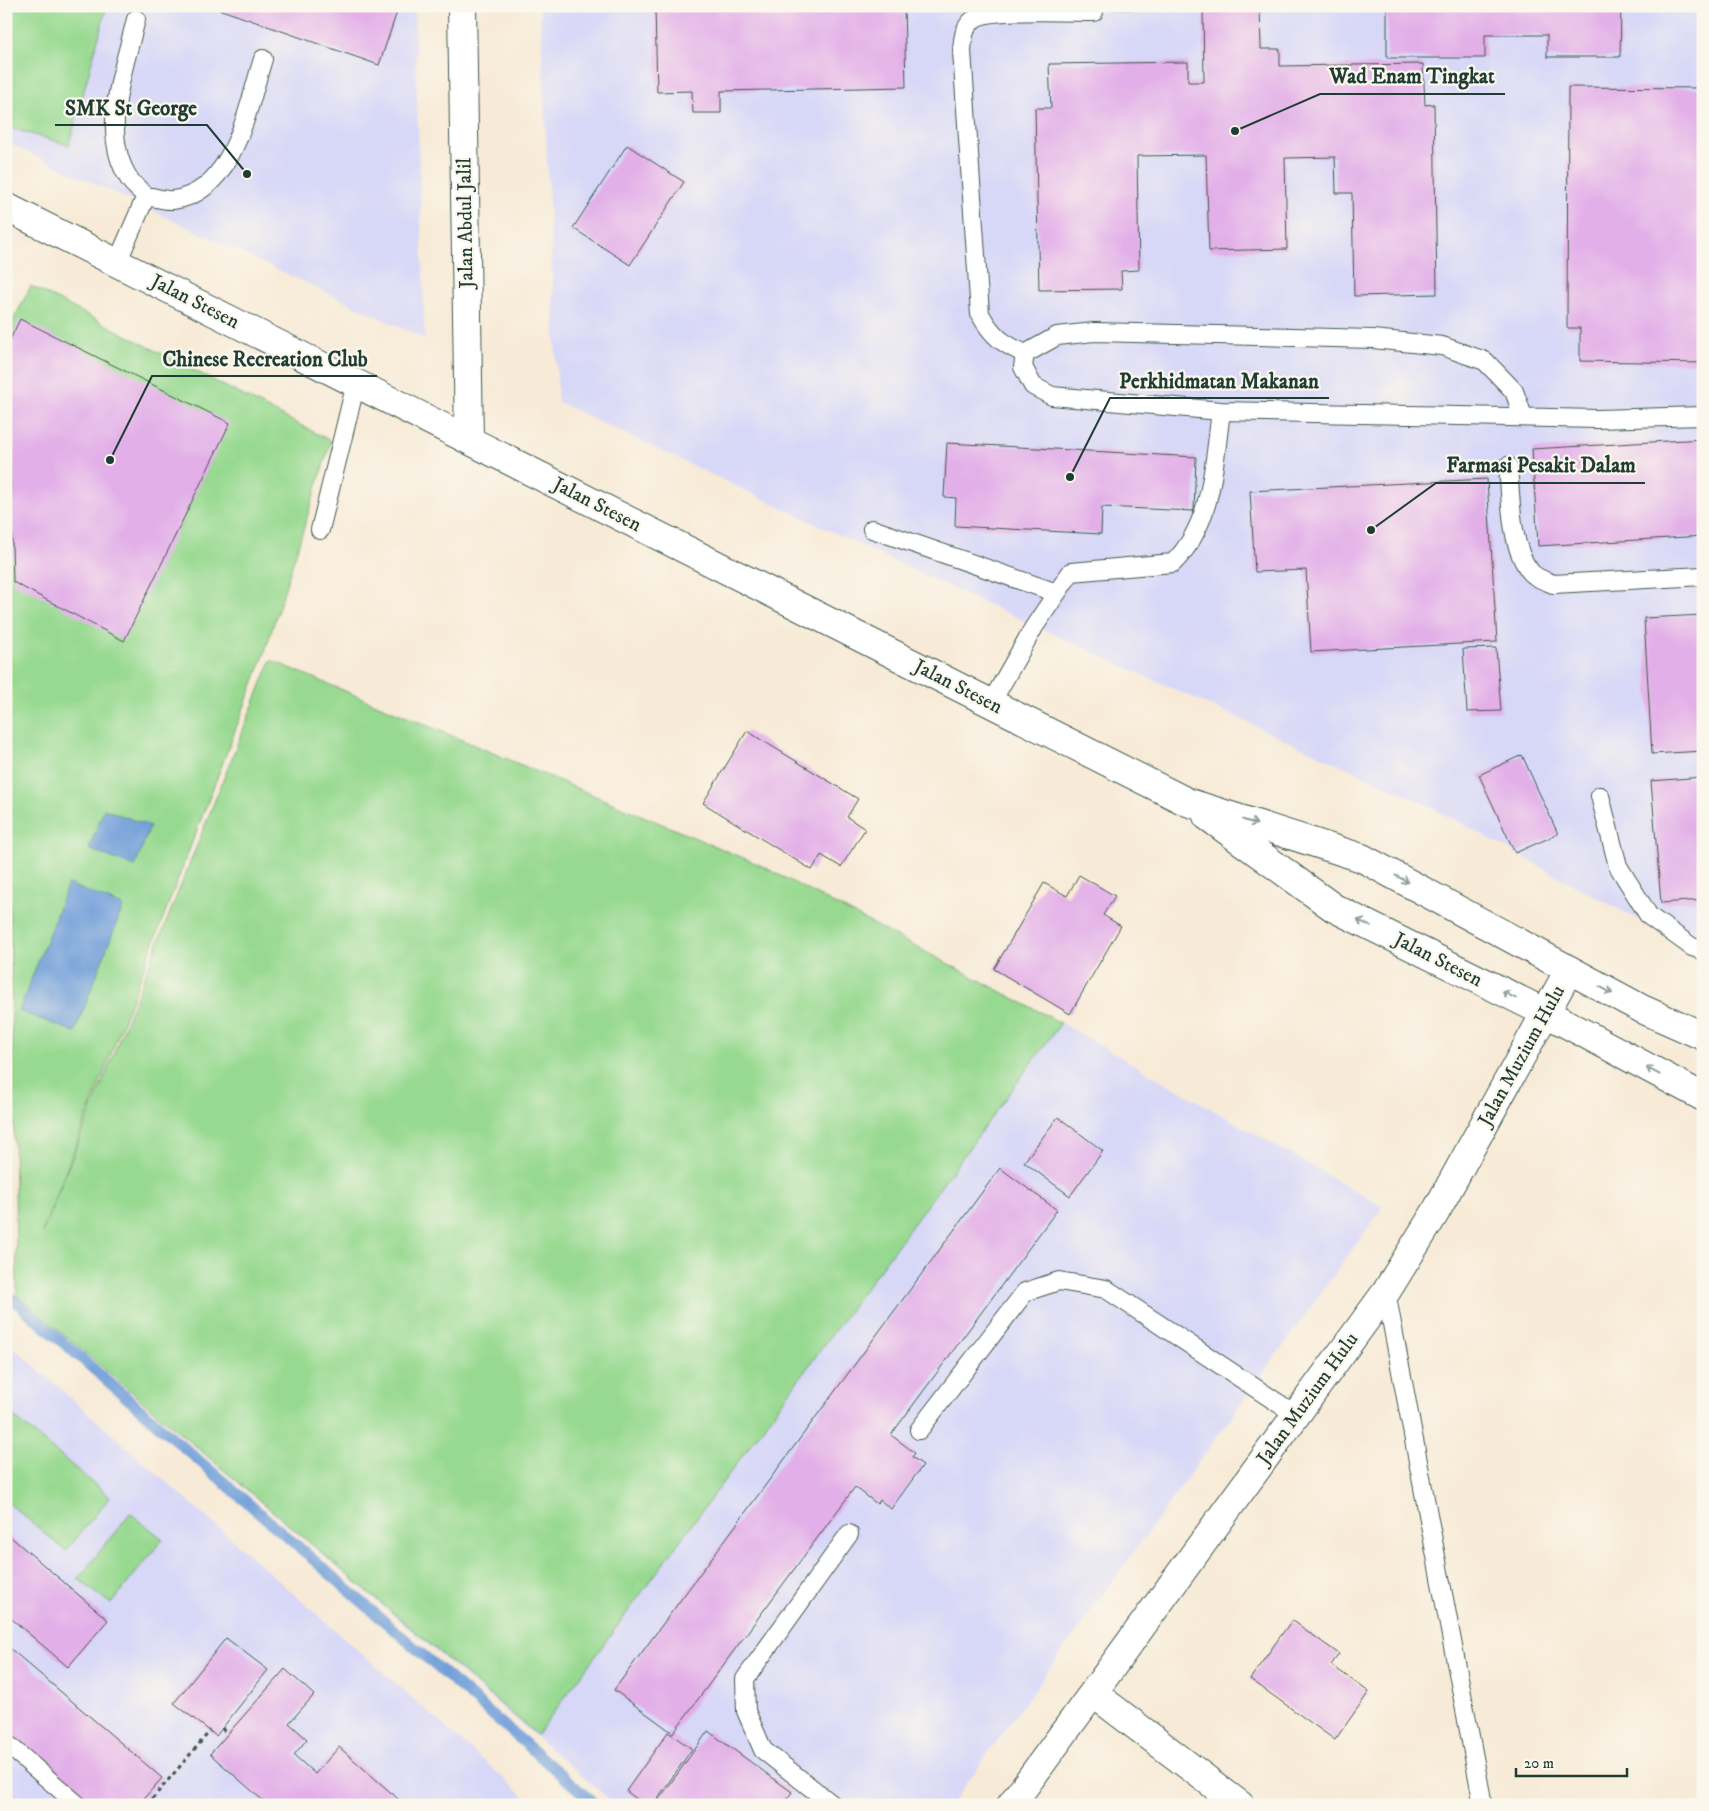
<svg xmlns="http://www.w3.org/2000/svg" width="1709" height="1811" font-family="'IM FELL DW Pica',serif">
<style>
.built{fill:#d7d7f8}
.green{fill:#97d990;stroke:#5b8b62}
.water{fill:#719fd9;stroke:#486e86}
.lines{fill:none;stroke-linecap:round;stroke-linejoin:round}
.stream{stroke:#719fd9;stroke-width:11}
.building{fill:#e2afe8}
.lane-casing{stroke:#3f574c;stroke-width:20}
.street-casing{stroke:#3f574c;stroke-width:30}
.secondary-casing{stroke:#3f574c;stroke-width:30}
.path{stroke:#3f574c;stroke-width:3;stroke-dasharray:4 4;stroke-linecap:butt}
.lane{stroke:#fff;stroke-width:18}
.street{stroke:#fff;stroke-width:28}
.secondary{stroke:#fff;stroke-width:28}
.oneway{stroke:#8f9e9a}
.labels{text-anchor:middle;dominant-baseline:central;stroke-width:4.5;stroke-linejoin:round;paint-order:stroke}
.street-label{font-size:20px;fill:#1f3d34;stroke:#fbf7ec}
.leader{fill:none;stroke:#1f3d34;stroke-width:2}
.callout-dot{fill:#1f3d34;stroke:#fbf7ec;stroke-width:2}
.callout-label{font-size:21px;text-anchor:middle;font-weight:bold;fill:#1f3d34;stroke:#fbf7ec;stroke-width:4.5;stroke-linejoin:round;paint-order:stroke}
</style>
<rect width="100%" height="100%" fill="#fbf7ec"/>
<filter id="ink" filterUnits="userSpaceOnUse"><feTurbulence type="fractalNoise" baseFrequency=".02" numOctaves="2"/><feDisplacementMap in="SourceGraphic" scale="10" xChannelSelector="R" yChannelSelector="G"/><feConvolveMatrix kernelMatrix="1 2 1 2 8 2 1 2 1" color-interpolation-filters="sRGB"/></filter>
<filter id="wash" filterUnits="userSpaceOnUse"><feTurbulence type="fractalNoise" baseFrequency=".0096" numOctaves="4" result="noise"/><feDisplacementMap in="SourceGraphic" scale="20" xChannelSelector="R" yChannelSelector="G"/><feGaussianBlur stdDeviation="1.12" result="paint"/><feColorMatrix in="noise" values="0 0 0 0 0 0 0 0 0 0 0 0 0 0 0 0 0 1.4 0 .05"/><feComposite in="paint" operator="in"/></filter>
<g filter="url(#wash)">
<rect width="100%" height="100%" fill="#f7ead6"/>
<path class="built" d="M6 6H414L425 339 6 142Z
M540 6H1703V955L1420 801 943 584 558 402Z
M271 660 760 865 1061 1023 1383 1207 951 1805H616L17 1295Z
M6 1341 534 1805H6Z"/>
<path class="green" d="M10 6H107L69 145 6 127V18Z
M31 286 331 441 263 658 42 1233 271 660 760 865 1061 1023 537 1735 17 1295 6 717V334Z
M6 1410 110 1497 66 1551 6 1501Z
M130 1513 163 1539 111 1604 78 1579Z"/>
<path class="water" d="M104 809 150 826 135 867 89 849Z
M68 884 123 906 75 1032 19 1011Z"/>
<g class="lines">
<path class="stream" d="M6 1293 596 1805"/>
</g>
<g id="blocks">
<path class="building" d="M210 6H399L379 65Z
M655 6H904L906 87 721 91V113H693L692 91 657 92Z
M1005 6H1174V10L1005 8Z
M1203 6H1260L1261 49H1280V66L1423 64 1425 105 1434 104 1437 294 1354 296 1352 193H1336L1335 157 1285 158 1287 249 1209 251 1206 155 1137 156 1139 270 1121 271 1122 289 1039 290 1035 108H1051L1049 64 1188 62V82H1204Z
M1387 6H1703V10L1621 9 1620 57H1547V35H1485V58H1387Z
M1568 87 1703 88V363L1580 361V328H1567Z
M627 145 684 182 630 265 573 228Z
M20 319 230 423 124 641 13 582 7 346Z
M1703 439V536L1538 546 1532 449Z
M947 443 1196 457 1194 511 1102 507 1101 534 955 526 956 498 944 497Z
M1487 479 1497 642 1311 652 1306 570 1255 572 1250 491Z
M1703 615V751L1652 754 1644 618Z
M1496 648 1501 711 1467 712 1463 649Z
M747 731 858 799 847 817 865 829 841 867 821 855 812 870 703 803Z
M1522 755 1558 834 1515 853 1479 775Z
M1703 777V900L1661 903 1651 781Z
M1079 875 1115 896 1103 915 1121 926 1070 1014 994 969 1044 883 1067 896Z
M1058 1117 1103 1151 1070 1196 1024 1162Z
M1000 1168 1057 1210 891 1435 915 1453 912 1457 923 1465 891 1509 880 1500 877 1504 855 1487 673 1733 614 1690Z
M6 1533 108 1620 68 1667 6 1614Z
M1292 1620 1339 1654 1331 1665 1369 1692 1335 1740 1250 1679Z
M226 1638 268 1670 216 1736 174 1703Z
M6 1645 162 1778 138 1805H90L6 1733Z
M285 1669 314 1695 289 1723 307 1739 294 1755 315 1774 339 1747 405 1805H268L210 1754Z
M708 1731 792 1792 783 1805H655Z
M668 1732 692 1749 653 1805H645L626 1791Z"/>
</g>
</g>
<g filter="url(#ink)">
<use href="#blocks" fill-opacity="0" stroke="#3f574c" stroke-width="1"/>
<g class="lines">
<defs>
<path id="lane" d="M146 196C154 197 165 201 173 200 234 193 248 106 263 59
M117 263 146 196C141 191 134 186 130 180 98 133 125 67 136 19
M1025 354C1002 343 993 337 980 314L962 51C963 40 963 28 973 20 986 7 1072 12 1094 12
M1221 411 1052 396 1033 386 1023 367 1025 354 1057 336 1094 332 1373 339 1442 346 1485 361 1514 391 1523 416
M1508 466C1511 497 1510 547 1530 571 1535 578 1546 581 1553 584L1703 576
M872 529 1057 593
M320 530 356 383
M991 703 1034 627 1071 572 1173 563C1213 524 1214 463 1221 411L1597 419 1703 416
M1600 796 1618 866 1649 916 1692 947 1703 950
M1386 1292 1483 1805
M919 1430 1025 1292 1059 1281 1106 1289 1296 1415
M6 1743 78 1805
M833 1805 763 1750 746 1711 745 1679 849 1534"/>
<path id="street" d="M1093 1693 1240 1805
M1011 1805 1386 1292 1435 1213 1569 970"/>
<path id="secondary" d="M462 6 469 440
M6 207 1187 802 1362 858 1642 1009 1703 1036
M1207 816 1334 908 1546 1013 1703 1097"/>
</defs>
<use href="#lane" class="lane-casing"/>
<use href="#street" class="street-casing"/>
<use href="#secondary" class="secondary-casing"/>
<path class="path" d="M222 1728 227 1735
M147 1805 210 1731"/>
<use href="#lane" class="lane"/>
<use href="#street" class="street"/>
<use href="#secondary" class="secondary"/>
</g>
<defs><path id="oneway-shaft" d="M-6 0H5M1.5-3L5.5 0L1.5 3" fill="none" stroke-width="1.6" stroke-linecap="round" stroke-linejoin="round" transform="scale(1.25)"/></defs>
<g class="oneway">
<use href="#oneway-shaft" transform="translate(1250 822) rotate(18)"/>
<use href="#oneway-shaft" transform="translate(1402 879) rotate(28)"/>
<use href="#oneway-shaft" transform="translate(1364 923) rotate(-153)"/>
<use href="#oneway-shaft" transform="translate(1606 990) rotate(28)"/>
<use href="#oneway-shaft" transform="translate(1509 995) rotate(-153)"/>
<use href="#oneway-shaft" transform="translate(1653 1071) rotate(-152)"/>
</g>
</g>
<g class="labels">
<g class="street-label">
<text transform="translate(466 223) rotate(-91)">Jalan Abdul Jalil</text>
<text transform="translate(195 302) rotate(27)">Jalan Stesen</text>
<text transform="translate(597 505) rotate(27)">Jalan Stesen</text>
<text transform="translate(958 687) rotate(27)">Jalan Stesen</text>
<text transform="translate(1438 960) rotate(27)">Jalan Stesen</text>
<text transform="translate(1522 1056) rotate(-61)">Jalan Muzium Hulu</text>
<text transform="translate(1308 1399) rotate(-54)">Jalan Muzium Hulu</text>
</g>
</g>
<path class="leader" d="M1235 131L1320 94H1505M247 174L207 125H55M110 460L152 376H377M1070 477L1110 398H1329M1371 530L1436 483H1645"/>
<g class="callout-dot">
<circle cx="1235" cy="131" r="5"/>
<circle cx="247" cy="174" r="5"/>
<circle cx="110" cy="460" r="5"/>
<circle cx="1070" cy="477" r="5"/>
<circle cx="1371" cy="530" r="5"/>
</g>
<g class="callout-label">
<text x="1412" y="83">Wad Enam Tingkat</text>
<text x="131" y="115">SMK St George</text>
<text x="265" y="366">Chinese Recreation Club</text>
<text x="1219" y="388">Perkhidmatan Makanan</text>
<text x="1541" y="472">Farmasi Pesakit Dalam</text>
</g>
<rect width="1709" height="1811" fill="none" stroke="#fbf7ec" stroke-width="25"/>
<path d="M1516 1768v8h111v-8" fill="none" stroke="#1f3d34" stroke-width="2.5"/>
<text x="1524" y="1768" font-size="15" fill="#1f3d34" stroke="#fbf7ec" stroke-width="4" paint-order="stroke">20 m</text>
</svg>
